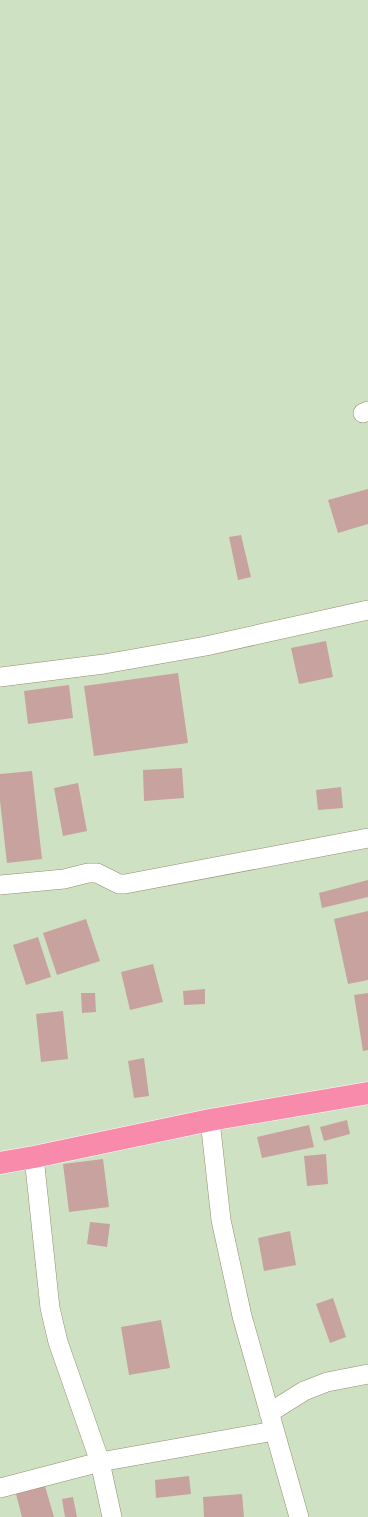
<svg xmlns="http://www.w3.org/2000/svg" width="368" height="1517" font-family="Jost,sans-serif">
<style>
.green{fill:#cee2c3}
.building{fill:#c8a29e}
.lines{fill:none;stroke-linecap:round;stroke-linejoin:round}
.minor-casing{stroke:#948d6e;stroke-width:20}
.trunk-casing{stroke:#fff;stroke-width:23}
.minor{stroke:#fff;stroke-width:19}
.trunk{stroke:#f88aac;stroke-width:22}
</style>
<rect width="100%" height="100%" fill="#f0e9c7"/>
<path class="green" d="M0 0H368V1517H0Z"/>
<path class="building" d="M368 489V524L338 533 328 500Z
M241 535 251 577 238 580 229 537Z
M326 641 333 677 299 684 291 648Z
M178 673 188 743 94 756 84 686Z
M69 685 73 718 28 724 24 691Z
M182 768 184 798 144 801 143 770Z
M32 771 42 859 7 863 0 801V774Z
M78 783 87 831 63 836 54 788Z
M341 787 343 808 318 810 316 790Z
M368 880V897L322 908 319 893Z
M368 911V980L348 984 334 919Z
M86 919 100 961 57 975 43 933Z
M38 937 51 977 26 985 13 945Z
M153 964 163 1002 130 1010 121 972Z
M205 989V1004L184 1005 183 991Z
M81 993H95L96 1012 82 1013Z
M368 993V1050L363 1051 354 995Z
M63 1011 68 1059 41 1062 36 1014Z
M144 1058 149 1096 134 1098 128 1061Z
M347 1120 350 1134 324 1141 320 1127Z
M309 1125 314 1147 262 1158 257 1137Z
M326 1154 328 1184 307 1186 304 1156Z
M103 1159 109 1207 69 1212 63 1164Z
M90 1222 110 1224 107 1247 87 1244Z
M290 1231 296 1265 264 1271 258 1238Z
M333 1298 346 1337 330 1343 316 1304Z
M161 1320 170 1368 129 1375 121 1327Z
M189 1476 191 1494 156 1498 155 1480Z
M45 1486 54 1517H22L16 1494Z
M242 1494 244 1517H204L203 1497Z
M73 1497 77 1517H65L62 1499Z"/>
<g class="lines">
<defs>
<path id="minor" d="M363 413 368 411
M0 677 104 664 206 646 368 610
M0 885 64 879 88 873H97L119 884H125L368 838
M210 1120 221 1220 242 1316 299 1517
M34 1157 50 1308 58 1342 100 1462 112 1517
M269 1413 304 1391 327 1382 368 1374
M0 1488 100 1462 274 1431"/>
<path id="trunk" d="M0 1163 34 1157 210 1120 368 1093"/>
</defs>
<use href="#minor" class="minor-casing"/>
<use href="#trunk" class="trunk-casing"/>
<use href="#minor" class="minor"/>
<use href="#trunk" class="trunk"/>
</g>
</svg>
